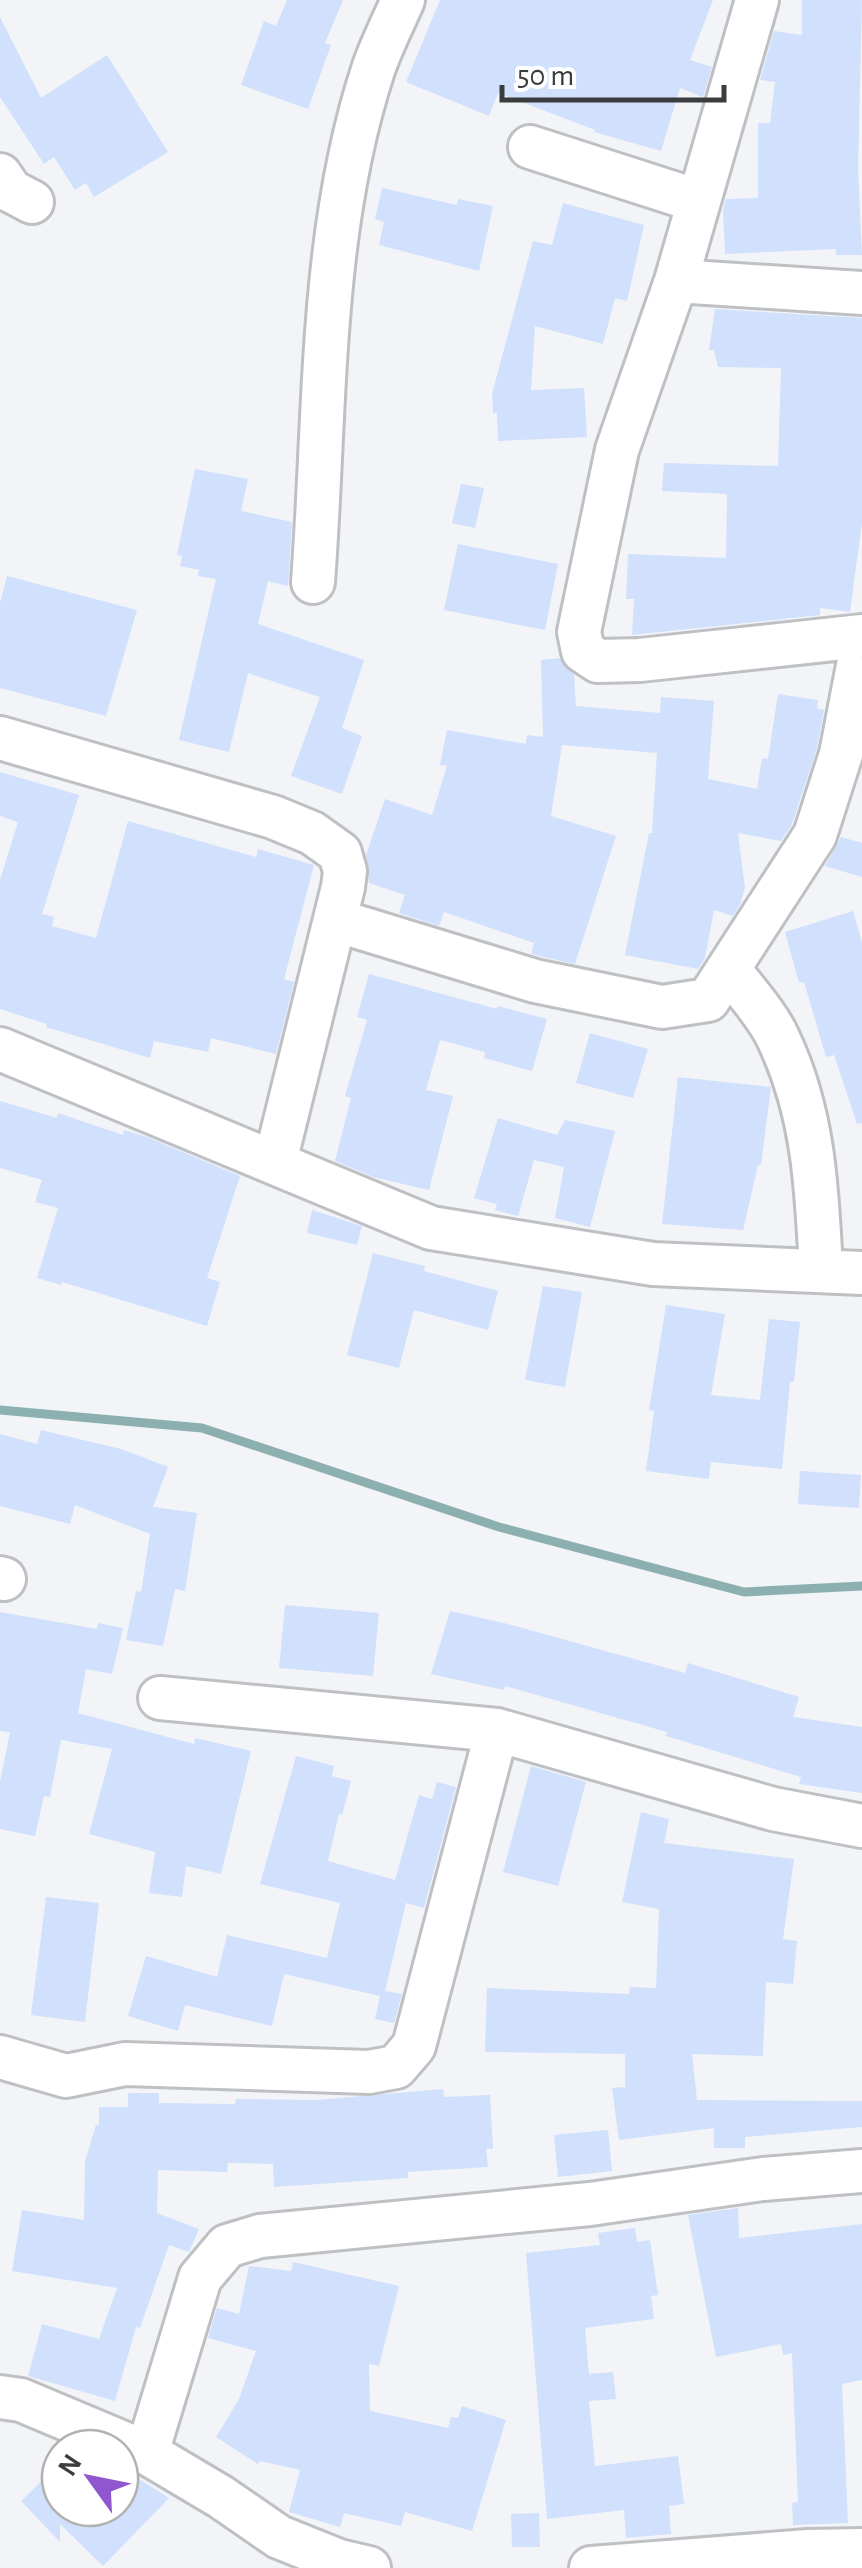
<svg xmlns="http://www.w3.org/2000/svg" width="862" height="2568" font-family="'Alegreya Sans',sans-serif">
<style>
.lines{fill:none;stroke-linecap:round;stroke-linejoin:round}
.stream{stroke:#8cb0b0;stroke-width:9}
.building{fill:#d1e0fc}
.minor-casing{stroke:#bec0c3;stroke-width:48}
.minor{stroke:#fff;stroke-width:42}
</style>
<rect width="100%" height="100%" fill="#f2f4f8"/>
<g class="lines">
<path class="stream" d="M0 1410 202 1428 499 1527 744 1592 862 1586"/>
</g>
<path class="building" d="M287 0H343L325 43 331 45 308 109 241 85 264 21 276 26Z
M440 0H713L690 60 712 67 703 97 680 88 661 151 594 132 595 130 498 93 489 116 406 82Z
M802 0H862L858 169 862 255H836V249L725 254 723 209 726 199 758 198V123H770L775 82 760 80 774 31 802 35Z
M0 17 41 98 107 55 168 152 94 197 86 183 75 190 54 157 44 164 0 97Z
M382 188 457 205 458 199 493 206 479 271 379 245 384 222 375 219Z
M563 203 644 225 627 301 615 298 603 344 535 326 531 390 584 388 587 437 498 441 497 413H493L492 394 533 241 552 245Z
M715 309 862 318V523L850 612 820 608V615L632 635 634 599H626L628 554 726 558 727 494 662 491 664 463 778 466 781 368 718 367 714 350H709Z
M195 469 248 479 241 511 292 522 288 586 268 581 258 624 364 660 342 728 362 736 342 794 291 776 320 697 248 673 229 752 179 740 216 579 198 576 199 570 180 566 182 556 177 555Z
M461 484 484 488 475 528 452 523Z
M458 544 558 564 545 630 444 610Z
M7 576 137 610 106 716 0 688V603Z
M560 658 574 675 576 706 660 713 661 697 714 701 708 779 757 789 762 758 768 759 778 694 818 700 817 709 824 710 817 748 792 824 781 841 738 833 745 888 740 904 733 916 714 910 705 958 698 969 625 955 649 833H652L657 753 562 745 551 816 616 836 575 964 531 954 534 943 444 912 439 926 399 913 405 895 369 883 366 855 385 799 432 815 447 766 440 765 447 730 526 744 527 735 543 737 541 660Z
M0 772 79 795 42 914 54 917 52 926 96 938 128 821 256 857 258 849 314 865 284 979 294 982 276 1054 211 1038 208 1052 154 1041 150 1058 46 1027 47 1024 0 1009V880L18 822 0 816Z
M841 837 862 843V877L825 866Z
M853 911 862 942V1123L857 1124 834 1055 826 1057 804 982 799 983 785 932Z
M369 974 497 1009 498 1006 547 1019 532 1071 484 1058 485 1052 440 1040 426 1090 453 1096 429 1190 373 1177 335 1161 351 1098 345 1096 367 1020 357 1017Z
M590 1033 648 1049 633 1098 576 1083Z
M678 1077 771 1087 761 1165H758L743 1230 662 1224Z
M0 1101 57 1118 58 1113 123 1135 124 1130 147 1137 240 1176 207 1278 220 1282 207 1326 62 1282 61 1285 37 1278 58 1208 35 1202 42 1180 0 1168Z
M498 1118 557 1135 565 1120 615 1131 590 1227 555 1218 564 1167 534 1160 518 1216 495 1210 497 1204 474 1198Z
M312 1210 362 1226 357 1245 307 1233Z
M373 1253 425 1266 424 1271 498 1291 488 1330 414 1310 399 1368 347 1355Z
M543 1286 582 1292 565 1387 525 1380Z
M666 1305 725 1314 711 1395 760 1400 769 1319 800 1322 794 1382H790L782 1469 711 1462 709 1479 646 1471 654 1411 649 1410Z
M41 1430 121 1449 168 1467 153 1507 197 1513 185 1591 175 1589 163 1646 126 1640 136 1591 141 1592 150 1534 75 1505 70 1524 0 1506V1434L37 1444Z
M800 1471 861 1475 859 1508 798 1504Z
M285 1605 379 1613 373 1676 279 1668Z
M450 1611 508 1624 685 1673 688 1663 799 1697 793 1717 862 1727V1793L799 1784 801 1777 666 1736 667 1732 505 1686 504 1690 431 1674Z
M0 1612 97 1629 98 1623 123 1628 112 1674 86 1669 78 1713 194 1744 195 1738 251 1751 221 1874 186 1866 182 1897 149 1893 155 1852 89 1834 112 1749 61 1740 50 1797 44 1796 35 1836 0 1829V1782L10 1732 0 1731Z
M296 1756 334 1766 332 1776 351 1781 342 1815 339 1814 328 1861 395 1880 419 1795 432 1799 437 1782 456 1787 424 1908 406 1903 385 1991 402 1994 394 2023 375 2019 380 1996 284 1974 272 2026 185 2005 178 2031 128 2016 146 1956 217 1977 227 1935 327 1958 340 1903 260 1884Z
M531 1766 586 1782 558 1886 503 1872Z
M641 1812 669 1819 664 1843 794 1859 783 1939 797 1941 793 1984 766 1982 763 2056 692 2054 697 2100 862 2101V2127L745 2137V2148H714V2128L619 2140 612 2088 625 2087V2054L485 2052 487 1988 629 1994 630 1987 656 1988 659 1909 622 1902Z
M46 1897 99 1903 85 2022 31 2015Z
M443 2089 444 2097 490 2095 493 2149H486L488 2167 408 2172V2178L274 2187 273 2164 228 2163 227 2172 158 2170 157 2213 199 2229 189 2252 169 2245 140 2328 136 2327 115 2401 28 2376 42 2324 99 2339 117 2288 12 2271 22 2210 84 2220 85 2161 96 2125H99V2107H128V2093H159V2103L235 2104 236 2099 317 2100Z
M608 2130 612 2171 558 2177 554 2135Z
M738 2208 739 2238 862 2224V2380L842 2384 848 2523 793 2525 792 2503 798 2502 792 2353 783 2355 781 2344 716 2357 688 2215Z
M635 2228 637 2242 650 2240 658 2295 651 2296 654 2319 585 2328 589 2374 613 2372 616 2399 589 2401 595 2466 678 2456 684 2504 669 2506 671 2534 626 2538 624 2510 547 2519 526 2253 600 2245 598 2233Z
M293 2262 399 2286 379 2366 369 2364 370 2411 448 2428 451 2417 458 2418 462 2406 506 2420 472 2531 405 2512 401 2526 344 2513 340 2527 289 2512 300 2470 260 2461 258 2464 216 2437 239 2399 256 2351 208 2338 217 2308 239 2314 249 2266 291 2271Z
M60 2463V2517L65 2508H120V2483L130 2473 169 2498 103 2566 60 2524V2542L21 2501Z
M539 2513 540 2547H512L511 2514Z"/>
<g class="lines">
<defs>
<path id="minor" d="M757 0 676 281 862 293
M530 147 698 201
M0 175 11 191 32 202
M676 281 617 450 579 632 583 651 598 661 640 660 862 636
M313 582C326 411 319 235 373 70 381 46 393 23 403 0
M0 738 273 817 312 833 340 853 345 871 343 887 275 1162
M335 920 535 981 662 1007 708 1000 815 835 841 754 862 645
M729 969C745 991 767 1014 778 1038 814 1113 817 1190 821 1271
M0 1049 431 1228 653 1264 862 1273
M0 1578 4 1579
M160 1698 497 1730 773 1809 862 1826
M0 2057 66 2076 125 2064 369 2072 396 2067 414 2046 497 1730
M0 2397 21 2400 147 2453 221 2497 279 2537 339 2561 369 2568
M147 2453 200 2278 227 2246 260 2236 590 2204 763 2179 862 2171
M591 2568 808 2551 862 2550"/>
</defs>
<use href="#minor" class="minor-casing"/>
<use href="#minor" class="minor"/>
</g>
<g transform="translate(90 2478) rotate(303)"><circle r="48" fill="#ffffff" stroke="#b1b1b1" stroke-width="2.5"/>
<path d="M0-8L18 38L0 25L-18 38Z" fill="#9056cd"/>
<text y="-15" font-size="28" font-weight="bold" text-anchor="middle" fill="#3b3c3d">N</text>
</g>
<path d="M502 85v15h222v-15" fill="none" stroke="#3b3c3d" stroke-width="5"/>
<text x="517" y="85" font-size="30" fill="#3b3c3d" stroke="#ffffff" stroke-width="8" paint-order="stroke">50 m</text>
</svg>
